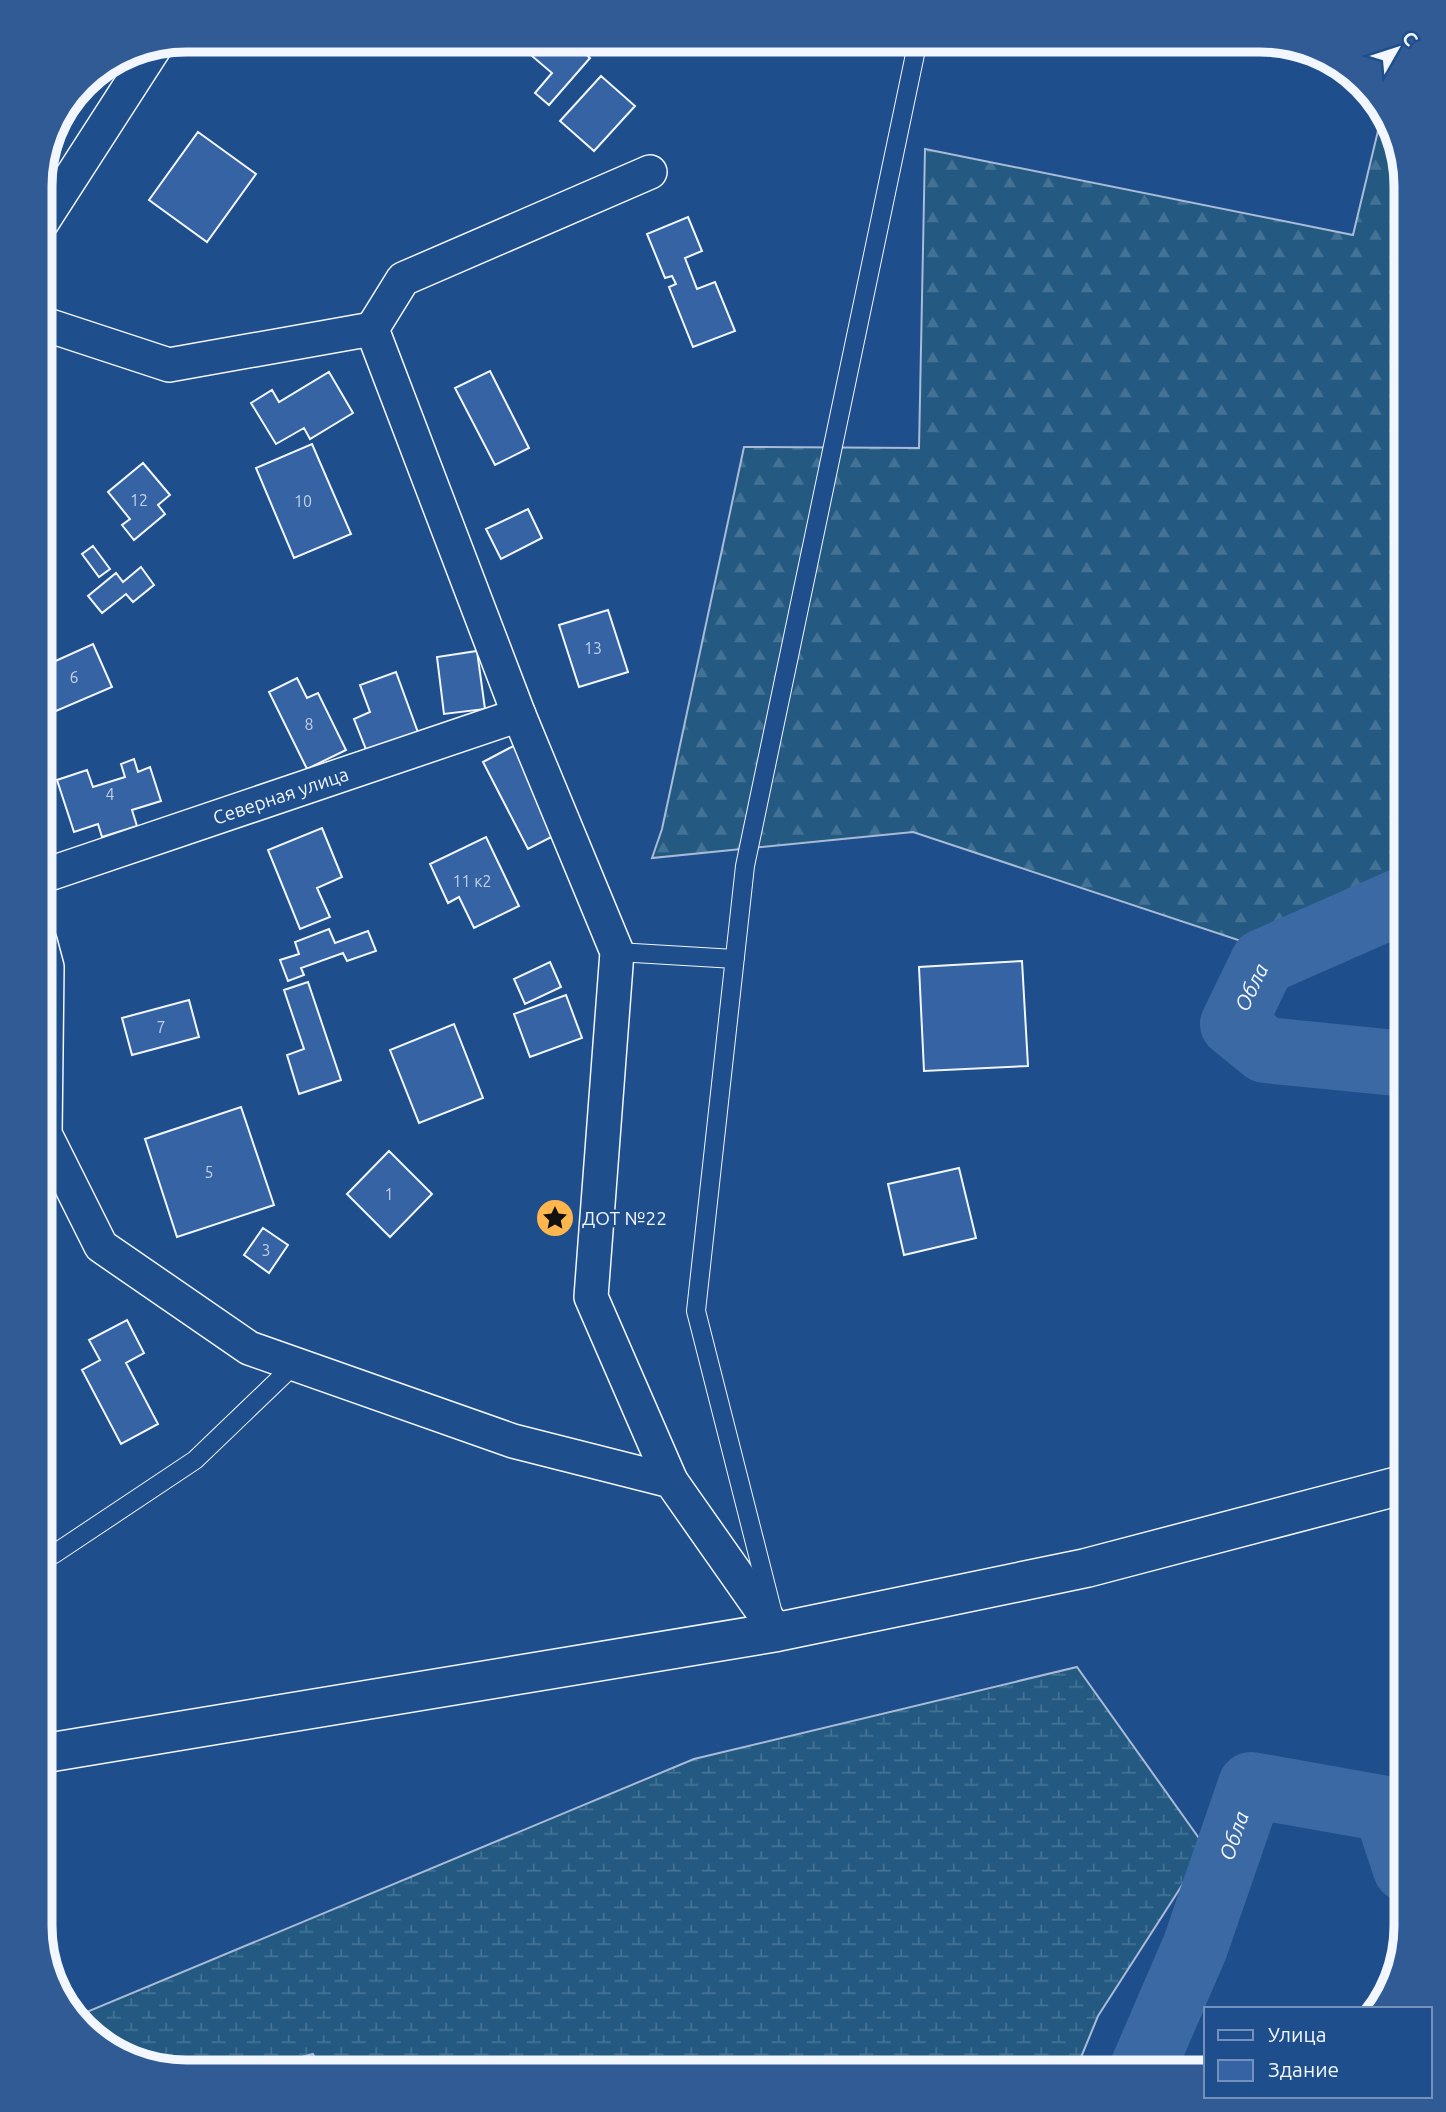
<svg xmlns="http://www.w3.org/2000/svg" width="1446" height="2112" font-family="Ubuntu,sans-serif">
<style>
.forest{fill:url(#forest-firs);stroke:#a8bbd7;stroke-width:2}
.wetland{fill:url(#wetland-marsh);stroke:#a8bbd7;stroke-width:2}
.water{fill:url(#water-waves);stroke:#a8bbd7;stroke-width:2}
.lines{fill:none;stroke-linecap:round;stroke-linejoin:round}
.river{stroke:#3b69a3;stroke-width:66}
.building{fill:#3563a3;stroke:#f2f6ff;stroke-width:2}
.lane-casing{stroke:#f2f6ff;stroke-width:20}
.street-casing{stroke:#f2f6ff;stroke-width:36}
.primary-casing{stroke:#f2f6ff;stroke-width:41}
.lane{stroke:#1f4e8c;stroke-width:18}
.street{stroke:#1f4e8c;stroke-width:33}
.primary{stroke:#1f4e8c;stroke-width:38}
.labels{text-anchor:middle;dominant-baseline:central;stroke-width:5;stroke-linejoin:round;paint-order:stroke}
.number-label{font-size:16px;fill:#c3d1e8}
.street-label{font-size:19px;fill:#f2f6ff;stroke:#1f4e8c}
.poi-label{font-size:19px;fill:#f2f6ff;stroke:#1f4e8c;text-anchor:start}
.water-label{font-size:21px;font-style:italic;fill:#f2f6ff;stroke:#1f4e8c}
.rim{fill:none;stroke:#f2f6ff;stroke-width:9}
</style>
<defs>
<pattern id="forest-firs" width="22" height="20" patternUnits="userSpaceOnUse" patternTransform="scale(1.75)"><rect width="22" height="20" fill="#245a82"/><path d="M5 1l3.5 6h-7zM16 11l3.5 6h-7z" fill="#447295"/></pattern>
<pattern id="wetland-marsh" width="20" height="14" patternUnits="userSpaceOnUse" patternTransform="scale(1.75)"><rect width="20" height="14" fill="#245a82"/><path d="M1 5h8M5 5V1M11 12h8M15 12V8" fill="none" stroke="#447295"/></pattern>
<pattern id="water-waves" width="16" height="10" patternUnits="userSpaceOnUse" patternTransform="scale(1.75)"><rect width="16" height="10" fill="#3b69a3"/><path d="M0 5q4-4 8 0t8 0" fill="none" stroke="#587fb1"/></pattern>
</defs>
<rect width="100%" height="100%" fill="#1f4e8c"/>
<path class="forest" d="M1383 110 1406 187V880L1256 946 913 832 652 858 662 829 744 447 919 448 925 149 1353 235Z"/>
<path class="wetland" d="M1077 1667 1206 1848 1098 2016 1075 2072 177 2071 113 2052 77 2016 694 1759Z"/>
<path class="water" d="M313 2054 321 2071H250Z"/>
<g class="lines">
<g class="river">
<path id="s1" d="M1406 1064 1265 1050 1233 1024 1263 962 1406 899"/>
<path id="s2" d="M1141 2072 1195 1947 1251 1785 1386 1809 1406 1869"/>
</g>
</g>
<path class="building" d="M546 40H570L590 58 549 105 535 93 552 73 532 56Z
M601 76 635 106 594 151 560 121Z
M198 132 256 174 207 242 149 200Z
M688 217 702 251 685 258 697 289 715 282 735 331 693 347 669 287 676 284 672 276 665 278 647 234Z
M490 371 529 448 495 465 455 388Z
M329 372 353 413 310 439 304 428 276 444 251 403 272 390 279 402Z
M312 444 351 534 294 558 256 468Z
M143 463 170 495 158 505 165 514 134 540 122 525 130 519 108 492Z
M528 509 542 538 501 559 486 529Z
M93 546 110 569 99 577 82 554Z
M141 567 154 585 133 602 126 594 102 613 88 596 116 573 123 582Z
M608 610 628 672 579 687 559 625Z
M93 644 112 687 49 714 40 695V668Z
M477 651 485 709 444 714 437 657Z
M396 672 420 738 369 757 354 719 370 712 360 685Z
M297 678 307 698 318 693 346 750 307 769 269 692Z
M519 743 565 830 528 849 483 762Z
M134 759 138 772 150 767 161 801 132 810 137 826 102 837 98 824 74 832 57 780 87 770 93 787 125 777 121 764Z
M322 828 342 877 317 888 330 917 300 929 268 850Z
M486 837 519 906 474 928 459 897 448 903 430 864Z
M329 929 335 943 368 931 376 951 347 961 343 953 301 968 304 975 288 981 280 960 299 954 295 942Z
M1022 961 1028 1066 924 1071 919 967Z
M550 962 561 987 525 1004 514 979Z
M308 982 341 1080 299 1094 287 1055 304 1049 284 990Z
M566 995 582 1038 530 1057 514 1014Z
M189 1000 199 1037 132 1055 122 1018Z
M454 1024 483 1098 419 1123 390 1050Z
M241 1107 274 1205 177 1237 145 1139Z
M389 1151 432 1194 390 1237 347 1194Z
M959 1168 976 1238 904 1255 888 1184Z
M263 1228 288 1245 269 1273 244 1255Z
M127 1320 144 1353 126 1363 158 1424 121 1444 82 1370 100 1360 89 1340Z"/>
<g class="lines">
<defs>
<path id="lane" d="M617 952 735 959
M40 1559 54 1554 195 1460 295 1364
M772 1610 696 1311 745 866 918 40"/>
<g id="street">
<path d="M41 224 155 47"/>
<path d="M41 323 169 365 372 329 519 715 617 952 591 1297 671 1481"/>
<path d="M372 329 403 279 650 172"/>
<path id="s3" d="M40 877 519 715"/>
<path d="M40 941 47 967 45 1134 101 1246 249 1348 513 1441 671 1481 777 1632"/>
</g>
<path id="primary" d="M40 1754 777 1632 1086 1568 1406 1484"/>
</defs>
<use href="#lane" class="lane-casing"/>
<use href="#street" class="street-casing"/>
<use href="#primary" class="primary-casing"/>
<use href="#lane" class="lane"/>
<use href="#street" class="street"/>
<use href="#primary" class="primary"/>
</g>
<defs>
<symbol id="sight-disc" viewBox="-11 -11 22 22"><circle r="9.5" fill="#ffb74d" stroke="#1f4e8c"/><path d="M0-6L1.8-2.2L6-1.7L2.9 1.2L3.7 5.4L0 3.3L-3.7 5.4L-2.9 1.2L-6-1.7L-1.8-2.2Z" fill="#111"/></symbol>
</defs>
<g fill-rule="evenodd">
<use href="#sight-disc" x="533" y="1196" width="44" height="44"/>
</g>
<g class="labels">
<g class="number-label">
<text x="139" y="500">12</text>
<text x="303" y="501">10</text>
<text x="593" y="648">13</text>
<text x="74" y="677">6</text>
<text x="309" y="724">8</text>
<text x="110" y="794">4</text>
<text x="472" y="881">11 к2</text>
<text x="161" y="1027">7</text>
<text x="209" y="1172">5</text>
<text x="389" y="1194">1</text>
<text x="266" y="1250">3</text>
</g>
<g class="street-label">
<text stroke="none"><textPath href="#s3" startOffset="254">Северная улица</textPath></text>
</g>
<g class="poi-label">
<text x="582" y="1218">ДОТ №22</text>
</g>
<g class="water-label">
<text stroke="none"><textPath href="#s1" startOffset="224">Обла</textPath></text>
<text stroke="none"><textPath href="#s2" startOffset="254">Обла</textPath></text>
</g>
</g>
<path d="M0 0H1446V2112H0ZM186 52H1260A134 134 0 0 1 1394 186V1926A134 134 0 0 1 1260 2060H186A134 134 0 0 1 52 1926V186A134 134 0 0 1 186 52Z" fill="#305b95" fill-rule="evenodd"/>
<path class="rim" d="M186 52H1260A134 134 0 0 1 1394 186V1926A134 134 0 0 1 1260 2060H186A134 134 0 0 1 52 1926V186A134 134 0 0 1 186 52Z"/>
<rect x="1204" y="2007" width="228" height="91" fill="#1f4e8c" stroke="#7391ba" stroke-width="2"/>
<rect x="1218" y="2030" width="35" height="10" fill="#1f4e8c" stroke="#7391ba" stroke-width="2"/>
<text x="1268" y="2042" font-size="21" fill="#f2f6ff">Улица</text>
<rect x="1218" y="2060" width="35" height="21" fill="#3563a3" stroke="#7391ba" stroke-width="2"/>
<text x="1268" y="2077" font-size="21" fill="#f2f6ff">Здание</text>
<g transform="translate(1397 49) rotate(51)" stroke="#1f4e8c" stroke-width="5" paint-order="stroke">
<path d="M0-5L12 26L0 18L-12 26Z" fill="#f2f6ff"/>
<text y="-10" font-size="19" font-weight="bold" text-anchor="middle" fill="#f2f6ff">С</text>
</g>
</svg>
